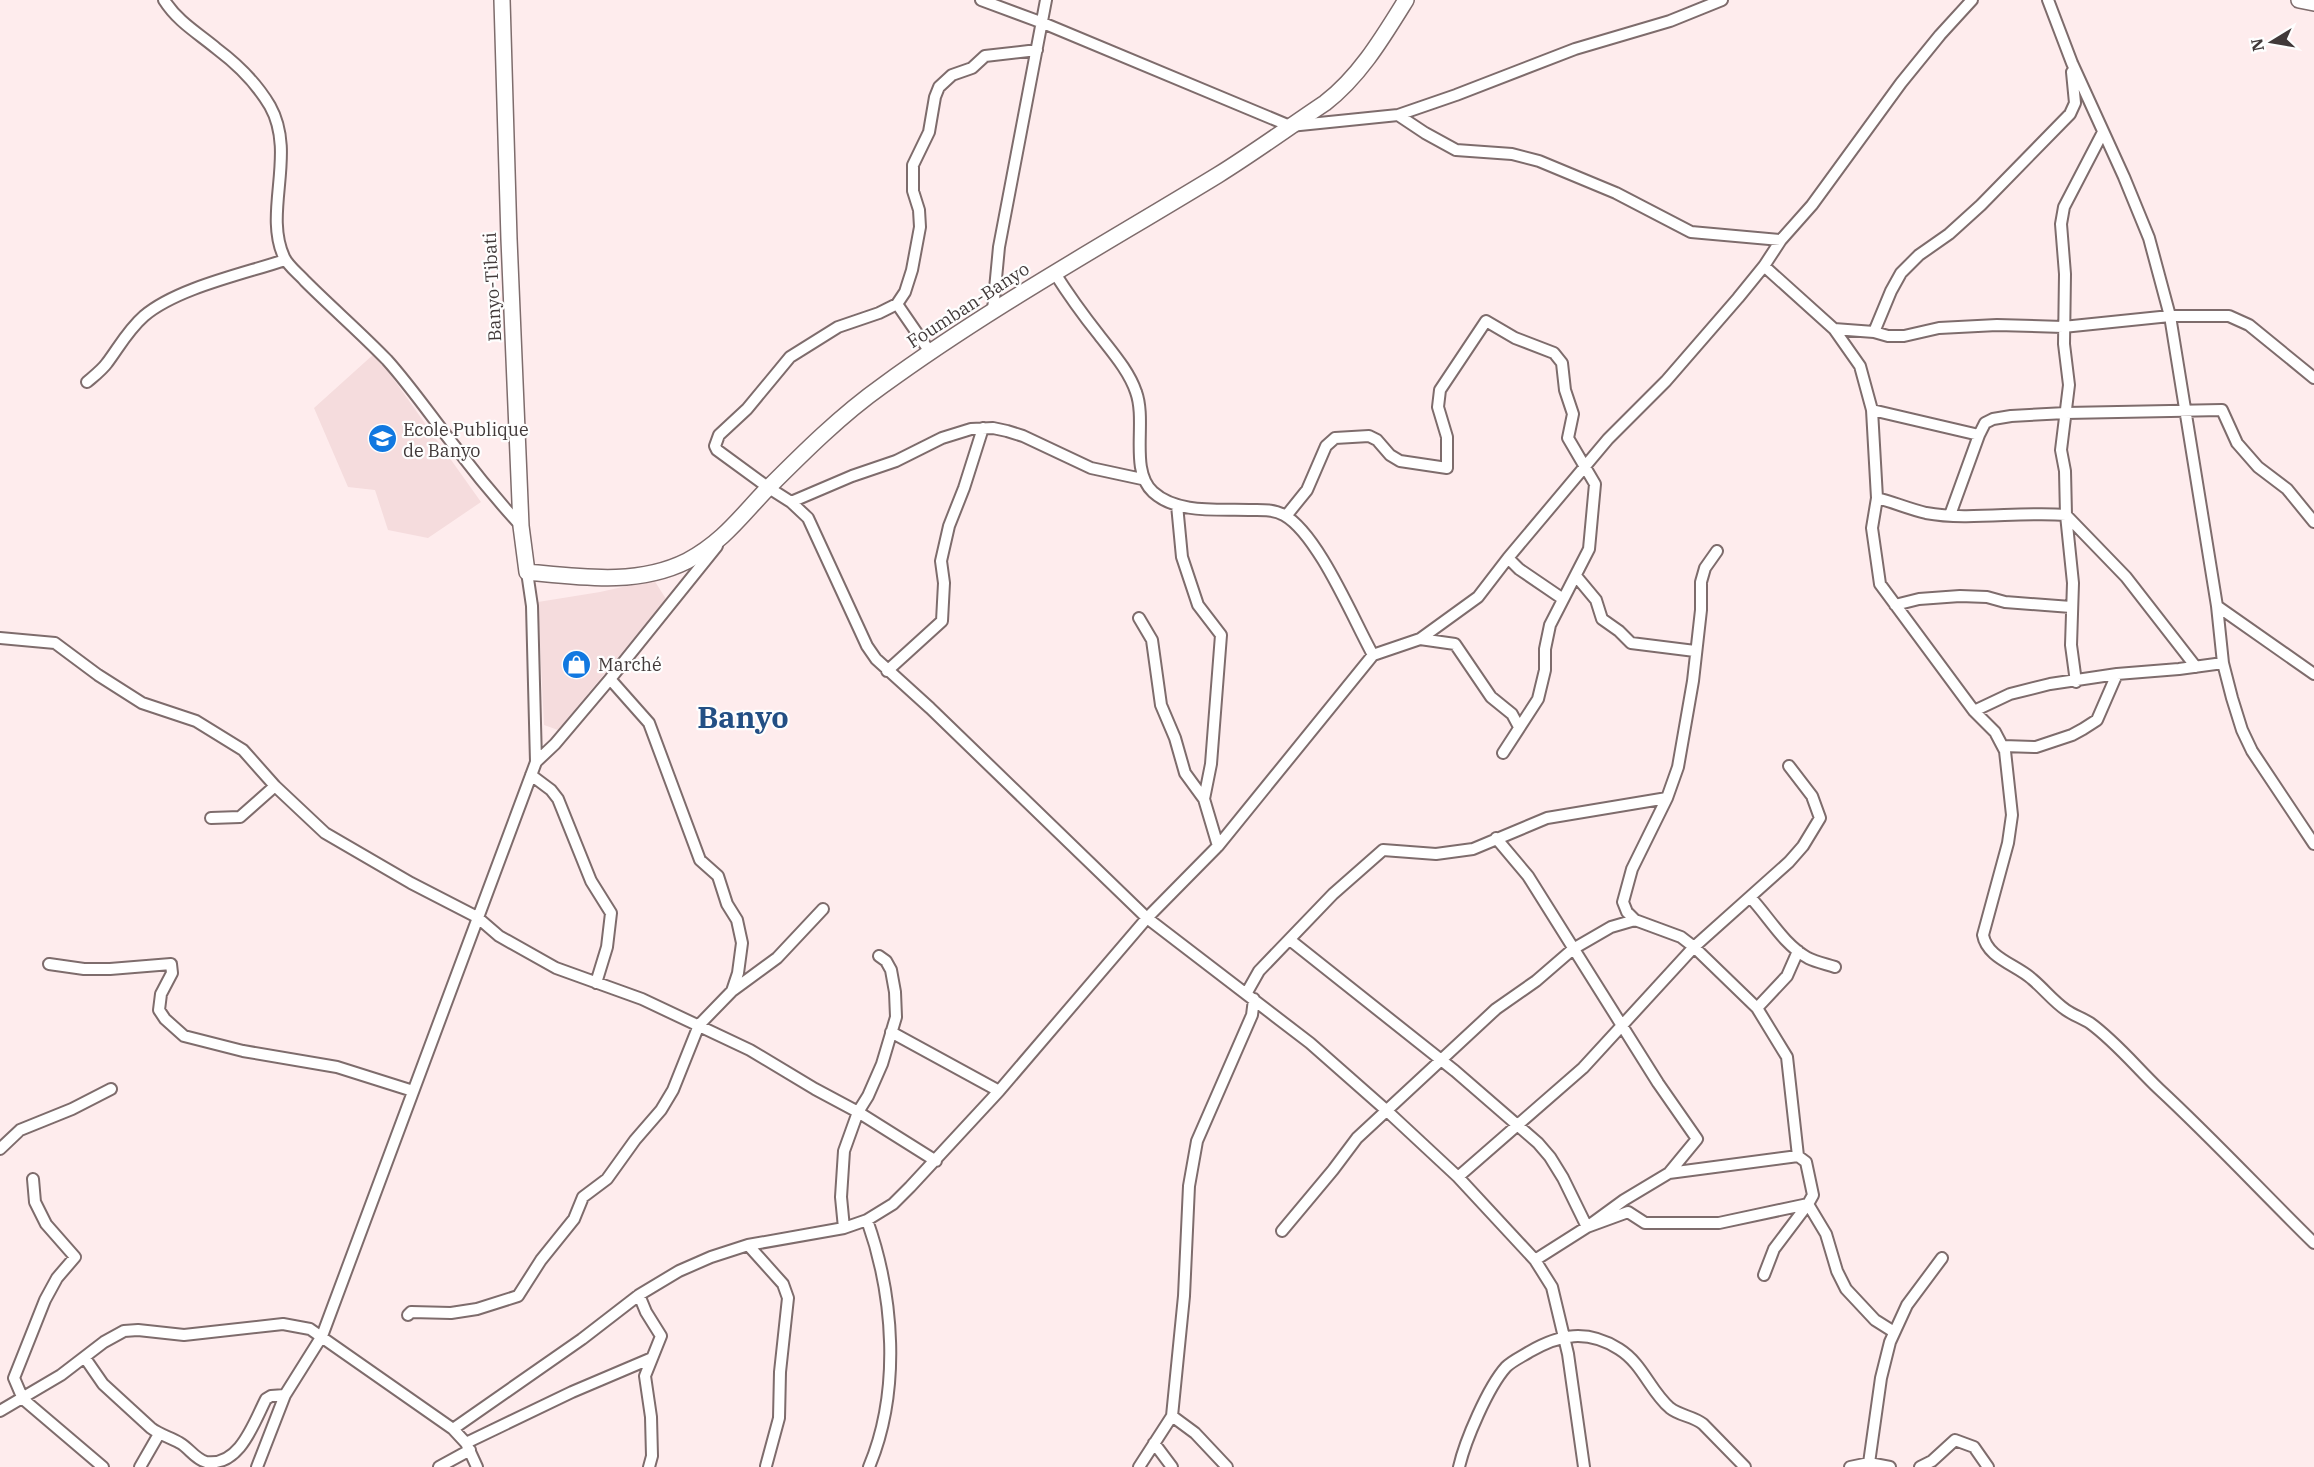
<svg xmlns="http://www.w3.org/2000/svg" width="2314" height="1467" font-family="'IBM Plex Serif',serif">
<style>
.built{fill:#f5dcdd}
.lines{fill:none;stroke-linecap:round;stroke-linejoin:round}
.minor-casing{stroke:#7e6c6c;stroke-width:14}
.highway-casing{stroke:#7e6c6c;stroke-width:18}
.minor{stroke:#fff;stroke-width:10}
.highway{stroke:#fff;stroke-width:15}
.labels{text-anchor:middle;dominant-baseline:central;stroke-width:4.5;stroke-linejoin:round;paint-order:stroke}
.street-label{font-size:18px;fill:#413939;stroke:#fefefe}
.poi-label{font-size:18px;fill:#413939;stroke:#fefefe;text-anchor:start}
.town-label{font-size:30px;font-weight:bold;fill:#234f84;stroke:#fefefe}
</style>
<rect width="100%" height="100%" fill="#feeced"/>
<path class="built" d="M375 353 481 502 428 538 388 530 375 490 348 487 314 408Z
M654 580 666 599 558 730 544 725 538 602 600 592Z"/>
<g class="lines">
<defs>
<path id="minor" d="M164 0C178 22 198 33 217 49 237 64 257 84 270 106 297 154 263 212 284 257 288 266 299 274 305 281 332 308 361 333 387 360 413 389 435 422 460 453 479 478 500 503 521 526
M981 0 1043 23 1290 126 1398 115 1456 95 1575 49 1670 21 1722 0
M2048 0 2072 63 2124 177 2149 238 2170 316 2217 606 2223 663 2232 698 2242 730 2252 751 2314 844
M1037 50 985 56 972 68 952 75 939 87 935 97 929 132 913 165V191L919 210 920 227 912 270 905 292 897 304 879 313 838 327 790 357 747 409 719 435 715 446 717 450 769 488 791 502 808 518 867 646 876 659 930 708 1147 918 1310 1043 1386 1110 1458 1177 1535 1260 1552 1287 1568 1354 1584 1467
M1398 115 1425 133 1456 150 1512 154 1539 161 1616 193 1691 232 1781 240
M1764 266 1834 329 1860 366 1872 410 1877 498 1872 528 1880 584 1974 711 1995 732 2005 751 2012 815 2008 843 1983 935C1987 958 2017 965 2032 979 2044 989 2053 1001 2066 1010 2073 1015 2082 1018 2090 1023 2116 1042 2136 1067 2159 1089 2213 1139 2262 1192 2314 1243
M1054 272C1068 294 1083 315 1099 335 1112 352 1129 371 1136 392 1147 422 1129 470 1153 492 1177 514 1218 509 1249 510 1261 510 1273 509 1284 515 1318 534 1353 619 1373 655
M897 304 930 352
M993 310 999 247 1046 0
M1834 329 1874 332 1888 336H1904L1939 328 1997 325 2063 327 2170 316H2229L2249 325 2314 378
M1874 332 1891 291 1901 273 1919 255 1949 234 1981 205 2070 114 2075 103 2072 72
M87 382C94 376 102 370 107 363 119 347 128 330 144 316 177 288 243 274 285 260
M1872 410 1979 435 1985 423 1993 419 2011 416 2066 413 2222 410 2237 443 2258 467 2287 489 2314 522
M1877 498C1893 502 1909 509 1926 513 1969 521 2021 511 2066 515L2126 577 2196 667
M791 502 852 476 896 461 942 438 971 429 993 428 1007 431 1023 436 1091 468 1142 479
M1177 505 1182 557 1198 605 1221 635 1211 764 1204 799 1218 846
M1950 515 1979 435
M1286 516 1307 490 1326 446 1335 438 1369 436 1377 440 1390 455 1400 461 1447 468V437L1438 407 1440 390 1486 321 1515 338 1554 353 1562 363 1565 390 1573 414 1568 438 1595 484 1589 549 1550 625 1545 649V670L1538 699 1503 753
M1717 551 1705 568 1701 582V610L1693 681 1678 767 1667 798 1632 869 1623 902 1627 912 1635 920 1681 937 1694 947 1757 1008 1787 1057 1798 1156 1806 1162 1813 1195 1808 1204 1826 1234 1837 1271 1846 1289 1875 1320 1894 1332
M1508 558 1519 569 1563 599
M1576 576 1596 600 1602 619 1619 631 1631 643 1695 651
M1895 605 1919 599 1960 596 1987 597 2005 602 2071 607
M2217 606 2314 674
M1139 618 1152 640 1161 705 1175 738 1185 773 1204 799
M0 638 55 643 98 675 142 703 196 721 243 750 275 786 325 833 411 883 477 917 499 936 556 968 642 999 750 1050 815 1089 858 1112 936 1161
M1420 639 1455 644 1491 697 1512 714 1519 727
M887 671 942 621 944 583 941 561 949 526 964 488 983 428
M2076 682 2071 645 2073 583 2066 515 2065 471 2061 450 2069 385 2064 344 2065 274 2061 224 2064 207 2103 132
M1974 711 2010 694 2050 684 2117 674 2179 669 2223 663
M2003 746 2036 747 2072 735 2083 729 2097 720 2117 674
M536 762 555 744 610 679 717 546
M531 775 551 790 558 799 591 881 611 913 607 947 596 983
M211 818 240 817 275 786
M1496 838 1528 876 1658 1083 1697 1139 1669 1173
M1750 897C1769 917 1783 944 1808 958 1816 962 1826 964 1835 967
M1290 940 1455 1071 1538 1143 1550 1157 1563 1178 1587 1227 1628 1212 1645 1223H1719L1808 1204
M49 964 84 969H110L171 964 172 973 161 994 159 1010 165 1019 184 1036 243 1051 337 1067 413 1091
M732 991 777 958 823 909
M1246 994 1259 971 1333 894 1383 850 1436 854 1473 849 1547 818 1667 798
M1757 1008 1787 976 1798 951
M891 1032 999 1091
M0 1149 20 1130 72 1109 111 1089
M1458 1177 1583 1068 1694 947 1789 862 1803 846 1820 818 1812 796 1789 766
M33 1179 35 1202 46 1224 75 1257 57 1278 45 1300 14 1378 23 1399 103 1467
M867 1220C894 1296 901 1391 869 1467
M844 1228 841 1197 844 1151 858 1112 868 1096 882 1064 896 1017 895 992 891 970 886 961 879 956
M1282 1231 1333 1170 1357 1138 1496 1009 1536 981 1573 949 1611 927 1635 920
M748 1245 783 1284 788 1298 780 1372 779 1418 766 1466
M1535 1260 1587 1227 1624 1200 1669 1173 1798 1156
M1764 1275 1774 1249 1808 1204
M639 1295 646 1312 661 1336 645 1376 651 1417 652 1456 649 1467
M408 1315 411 1312 451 1313 477 1309 518 1296 541 1260 574 1219 583 1197 607 1179 635 1140 661 1110 673 1090 699 1025 732 991 738 973 742 943 737 920 727 904 718 876 700 860 649 723 610 679
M85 1358 103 1384 151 1428C160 1435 170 1437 180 1443 189 1448 195 1459 206 1462 240 1467 254 1422 266 1399L271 1396 285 1395
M0 1411 61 1375 104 1342 124 1331 138 1330 184 1335 283 1324 310 1329 453 1429 466 1443 477 1467
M1172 1416 1195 1433 1227 1467
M453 1429 582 1339 639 1295 679 1271 711 1257 748 1245 844 1228 867 1220 893 1204 910 1187 999 1091 1147 918 1218 846 1373 655 1420 639 1478 597 1508 558 1608 439 1666 381 1738 298 1764 266 1781 240 1812 205 1901 83 1940 35 1972 0
M466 1443 572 1392 652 1358
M1154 1443 1172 1467
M1869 1463 1881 1378 1890 1342 1907 1305 1942 1258
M140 1467 159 1434
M257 1467 285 1395 322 1336 536 762 532 606 527 572
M439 1467 470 1450
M1139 1467 1172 1416 1184 1296 1189 1186 1197 1141 1252 1015 1254 999
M1459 1467C1465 1441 1488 1387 1506 1367 1512 1361 1521 1357 1529 1352 1560 1334 1587 1329 1619 1349 1643 1364 1650 1391 1670 1408 1680 1416 1693 1416 1703 1424L1745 1467
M1850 1467 1869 1463 1890 1467
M1920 1467 1932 1461 1955 1440 1974 1447 1988 1467"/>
<path id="highway" d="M502 0 509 239 521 526 527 572C580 577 637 586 687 561 723 542 741 516 768 488 803 453 841 415 882 386 989 308 1105 244 1218 175 1255 152 1289 127 1325 103 1360 76 1383 37 1406 0
M2299 0 2314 3"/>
</defs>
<use href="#minor" class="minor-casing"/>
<use href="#highway" class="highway-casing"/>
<use href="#minor" class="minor"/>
<use href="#highway" class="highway"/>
</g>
<defs>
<symbol id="school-disc" viewBox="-11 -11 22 22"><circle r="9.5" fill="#1178e0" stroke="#fefefe"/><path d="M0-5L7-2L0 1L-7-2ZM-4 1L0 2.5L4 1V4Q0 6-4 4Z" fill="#fff"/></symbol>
<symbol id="shop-disc" viewBox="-11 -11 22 22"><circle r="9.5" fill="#1178e0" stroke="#fefefe"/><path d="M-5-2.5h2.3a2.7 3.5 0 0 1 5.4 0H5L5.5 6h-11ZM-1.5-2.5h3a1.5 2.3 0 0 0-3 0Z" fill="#fff"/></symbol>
</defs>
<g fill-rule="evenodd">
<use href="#school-disc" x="366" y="422" width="33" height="33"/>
<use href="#shop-disc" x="560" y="648" width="33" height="33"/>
</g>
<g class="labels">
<g class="street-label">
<text transform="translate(492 287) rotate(-93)">Banyo-Tibati</text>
<text transform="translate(968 305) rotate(-33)">Foumban-Banyo</text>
</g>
<g class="poi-label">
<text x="403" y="429">Ecole Publique<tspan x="403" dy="21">de Banyo</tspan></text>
<text x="598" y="664">Marché</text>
</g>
<g class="town-label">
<text x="743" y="716">Banyo</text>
</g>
</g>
<g transform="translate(2272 42) rotate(259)" stroke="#fefefe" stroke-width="4.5" paint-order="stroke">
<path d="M0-4.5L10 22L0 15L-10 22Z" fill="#413939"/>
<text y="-9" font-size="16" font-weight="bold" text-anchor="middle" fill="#413939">N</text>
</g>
</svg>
